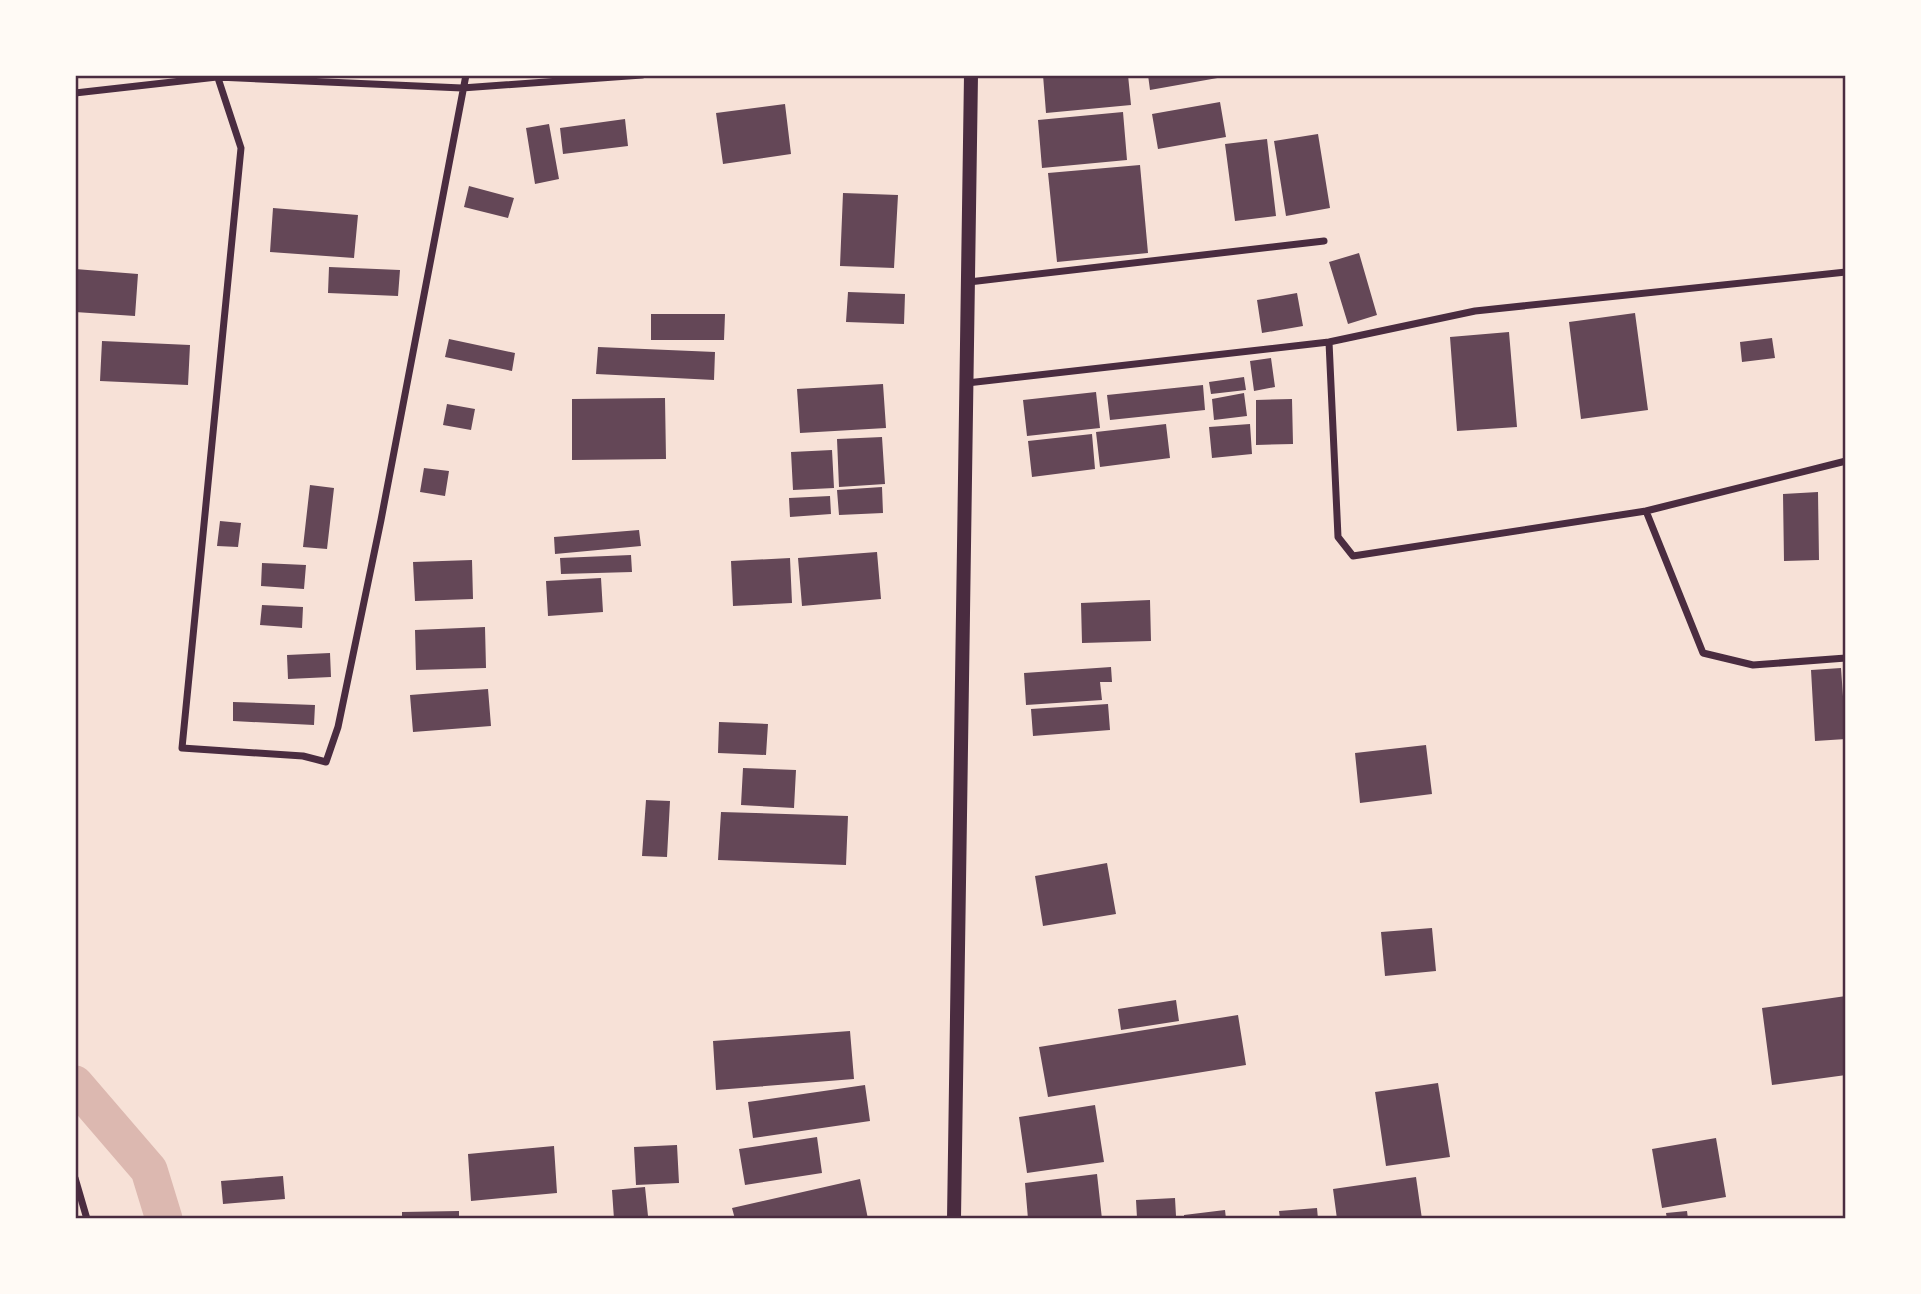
<svg xmlns="http://www.w3.org/2000/svg" width="1921" height="1294" font-family="'Fira Sans',sans-serif">
<style>
.lines{fill:none;stroke-linecap:round;stroke-linejoin:round}
.canal{stroke:#dcb8b0;stroke-width:37}
.building{fill:#644757}
.minor{stroke:#4a2c40;stroke-width:7}
.secondary{stroke:#4a2c40;stroke-width:14}
.neatline{fill:none;stroke:#4a2c40;stroke-width:2.5}
</style>
<rect width="100%" height="100%" fill="#f7e1d7"/>
<g class="lines">
<path class="canal" d="M75 1084 149 1170 164 1219"/>
</g>
<path class="building" d="M1043 75H1128L1131 105 1046 113Z
M1148 75H1223V77L1150 90Z
M1220 102 1226 137 1158 149 1152 114Z
M785 104 791 154 723 164 716 113Z
M1123 112 1127 160 1042 168 1038 120Z
M625 119 628 146 563 154 560 128Z
M549 124 559 179 535 184 526 128Z
M1318 134 1330 208 1286 216 1274 141Z
M1267 139 1276 216 1235 221 1225 144Z
M1140 165 1148 253 1057 262 1048 173Z
M469 186 514 198 508 218 464 207Z
M843 193 898 195 894 268 840 266Z
M273 208 358 215 354 258 270 252Z
M1359 253 1377 315 1348 324 1329 262Z
M329 267 400 270 398 296 328 293Z
M75 269 138 274 135 316 75 312Z
M848 292 905 294 904 324 846 322Z
M1297 293 1303 326 1262 333 1257 300Z
M1635 313 1648 410 1581 419 1569 322Z
M651 314H725L724 340H651Z
M1509 332 1517 427 1457 431 1450 337Z
M1772 338 1775 358 1742 362 1740 342Z
M449 339 515 353 512 371 445 357Z
M102 341 190 345 188 385 100 381Z
M598 347 715 352 714 380 596 374Z
M1271 358 1275 387 1254 391 1250 361Z
M1244 377 1246 390 1211 394 1209 382Z
M883 384 886 428 800 433 797 389Z
M1203 385 1205 410 1110 420 1107 395Z
M1096 392 1100 428 1027 436 1023 400Z
M1244 393 1247 416 1214 420 1212 399Z
M665 398 666 459 572 460V399Z
M1292 399 1293 444 1256 445V400Z
M447 404 475 409 471 430 443 425Z
M1166 424 1170 458 1100 467 1096 432Z
M1250 424 1252 454 1212 458 1209 427Z
M1092 434 1095 469 1032 477 1028 441Z
M882 437 885 484 839 487 837 439Z
M832 450 834 488 793 490 791 452Z
M424 468 449 471 445 496 420 492Z
M310 485 334 488 327 549 303 547Z
M882 487 883 513 839 515 837 490Z
M1818 492 1819 560 1784 561 1783 494Z
M830 496 831 514 790 517 789 498Z
M220 521 241 523 238 547 217 546Z
M639 530 641 546 555 554 554 537Z
M877 552 881 599 802 606 798 558Z
M631 555 632 572 561 574 560 558Z
M790 558 792 603 733 606 731 561Z
M472 560 473 599 415 601 413 562Z
M262 563 306 565 304 589 261 586Z
M601 578 603 612 548 616 546 581Z
M1150 600 1151 641 1082 643 1081 603Z
M262 605 303 607 302 628 260 625Z
M485 627 486 668 416 670 415 630Z
M330 653 331 677 288 679 287 655Z
M1111 667 1112 682H1100L1102 700 1026 705 1024 673Z
M1841 668 1846 739 1815 741 1811 670Z
M488 689 491 726 413 732 410 695Z
M233 702 315 705 314 725 233 721Z
M1108 704 1110 730 1033 736 1031 709Z
M719 722 768 724 766 755 718 753Z
M1426 745 1432 794 1360 803 1355 753Z
M743 768 796 770 794 808 741 805Z
M646 800 670 801 667 857 642 856Z
M721 812 848 816 846 865 718 860Z
M1107 863 1116 914 1043 926 1035 876Z
M1432 928 1436 971 1385 976 1381 932Z
M1846 996V1075L1772 1085 1762 1008Z
M1176 1000 1179 1021 1121 1030 1118 1009Z
M1238 1015 1246 1065 1048 1097 1039 1047Z
M850 1031 854 1079 716 1090 713 1041Z
M1438 1083 1450 1157 1386 1166 1375 1092Z
M865 1085 870 1121 753 1138 748 1102Z
M1095 1105 1104 1162 1027 1173 1019 1117Z
M817 1137 822 1173 745 1185 739 1149Z
M1716 1138 1726 1197 1662 1208 1652 1149Z
M677 1145 679 1183 636 1185 634 1147Z
M554 1146 557 1193 471 1201 468 1154Z
M1097 1174 1102 1219H1028L1025 1183Z
M283 1176 285 1199 223 1204 221 1181Z
M1416 1177 1422 1219H1337L1333 1189Z
M860 1179 868 1219H735L732 1208Z
M645 1187 648 1216 614 1219 612 1190Z
M1175 1198 1176 1216 1137 1218 1136 1200Z
M1317 1208 1318 1219H1280L1279 1211Z
M1225 1210 1226 1219H1184V1215Z
M459 1211V1219H402V1212Z
M1687 1211 1688 1219H1667L1666 1213Z"/>
<g class="lines">
<path class="minor" d="M217 75 241 148 182 748 303 756 326 762 338 727 381 520 466 75
M75 93 217 77 462 88 642 75
M969 282 1324 241
M1329 342 1338 537 1353 556 1646 511
M967 383 1329 342 1475 311 1846 272
M1846 461 1646 511 1703 653 1753 665 1846 658
M75 1178 87 1219"/>
<path class="secondary" d="M954 1219 971 75"/>
</g>
<rect width="1921" height="1294" fill="none" stroke="#fffaf5" stroke-width="154"/>
<rect x="77" y="77" width="1767" height="1140" class="neatline"/>
</svg>
